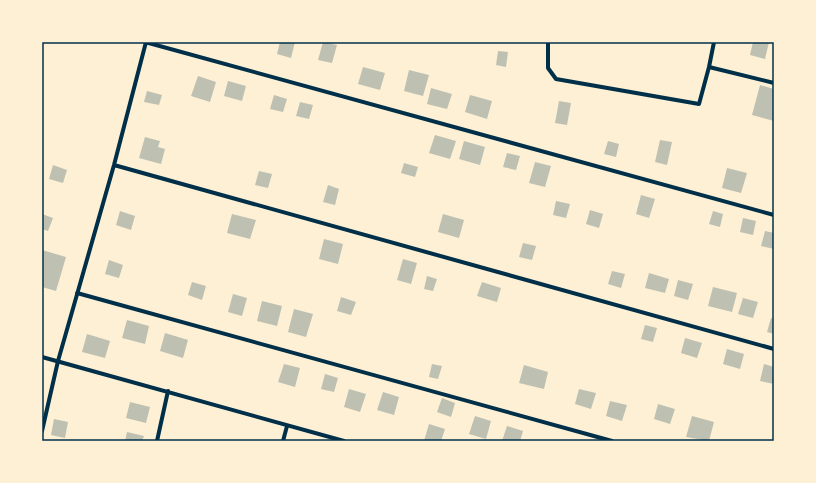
<svg xmlns="http://www.w3.org/2000/svg" width="816" height="483" font-family="Raleway,sans-serif">
<style>
.building{fill:#bec0b2}
.lines{fill:none;stroke-linecap:round;stroke-linejoin:round}
.minor{stroke:#003049;stroke-width:4}
.neatline{fill:none;stroke:#003049;stroke-width:1.5}
</style>
<rect width="100%" height="100%" fill="#fdf0d5"/>
<path class="building" d="M280 42H295L291 58 277 54Z
M323 42 337 45 332 63 318 60Z
M753 42H769L765 59 750 55Z
M498 51 508 52 506 67 496 65Z
M363 67 385 73 380 90 358 84Z
M409 70 429 75 423 96 404 91Z
M198 76 216 82 210 102 191 96Z
M228 81 246 86 242 101 224 96Z
M760 85 774 89V121L752 115Z
M431 88 452 94 447 109 427 104Z
M147 91 162 95 159 105 144 102Z
M274 95 287 99 283 112 270 109Z
M470 95 492 101 487 119 465 112Z
M559 101 571 103 567 125 555 123Z
M300 102 313 105 309 119 296 116Z
M435 135 456 141 450 159 429 153Z
M145 137 160 141 158 147 165 149 161 164 139 158Z
M660 140 672 142 667 165 655 162Z
M464 141 485 147 480 165 459 159Z
M608 141 619 144 616 157 604 154Z
M507 153 520 156 516 170 503 167Z
M535 162 551 166 545 187 529 183Z
M404 163 418 167 415 177 401 173Z
M53 165 67 170 63 183 49 179Z
M727 168 747 173 741 193 722 188Z
M259 171 272 174 268 188 255 185Z
M328 185 339 189 335 205 323 202Z
M641 195 655 199 649 218 636 214Z
M556 201 570 204 566 218 553 215Z
M590 210 603 214 599 228 586 224Z
M120 211 135 216 131 230 116 225Z
M713 211 723 214 720 227 709 224Z
M42 214 53 218 48 231 42 229Z
M232 214 256 220 250 239 227 233Z
M443 214 464 220 459 238 438 232Z
M743 218 756 221 753 235 740 232Z
M765 231 774 233V249L761 246Z
M324 239 343 244 338 264 319 259Z
M523 243 536 246 532 260 519 257Z
M42 250 66 257 56 291 42 287Z
M403 259 417 263 411 284 397 280Z
M109 260 123 265 119 278 105 274Z
M612 271 625 274 621 288 608 284Z
M649 273 669 279 665 293 645 288Z
M427 276 437 279 433 291 424 289Z
M678 280 693 284 688 300 674 296Z
M192 282 206 286 202 300 188 295Z
M482 282 501 288 497 302 477 296Z
M713 287 737 293 732 312 708 306Z
M233 294 247 298 242 316 228 312Z
M341 297 356 302 351 315 337 311Z
M743 298 758 302 753 318 738 314Z
M262 301 282 306 277 326 257 321Z
M294 309 313 314 306 337 288 332Z
M771 318 774 319V334L767 332Z
M127 320 149 326 145 344 122 338Z
M645 325 657 328 653 342 641 339Z
M165 333 188 340 183 358 160 351Z
M87 334 110 341 105 358 82 352Z
M685 338 702 343 697 358 681 353Z
M727 349 744 354 740 369 723 364Z
M284 364 300 368 295 387 278 382Z
M432 364 442 366 438 379 429 377Z
M764 364 774 367V384L760 381Z
M524 365 548 372 544 389 519 383Z
M325 374 338 378 334 392 321 389Z
M349 389 366 394 360 412 344 407Z
M579 389 596 393 591 409 575 404Z
M383 392 399 397 394 415 377 410Z
M442 398 455 403 451 417 437 412Z
M610 401 627 405 622 421 606 416Z
M130 402 150 407 146 423 126 418Z
M658 404 675 409 670 424 654 419Z
M475 416 491 421 486 439 469 434Z
M692 416 714 422 709 441 686 437Z
M54 419 68 422 65 438 51 435Z
M429 424 445 429 441 441H424Z
M507 426 523 431 520 441H502Z
M127 432 144 436 142 441H125Z"/>
<g class="lines">
<path class="minor" d="M145 42 774 215
M548 42V68L556 79 699 104 709 67 774 83
M709 67 714 42
M114 165 774 349
M77 293 612 441
M42 357 344 441
M42 431 58 361 114 165 146 42
M157 441 168 391
M283 441 287 426"/>
</g>
<rect width="816" height="483" fill="none" stroke="#fdf0d5" stroke-width="86"/>
<rect x="43" y="43" width="730" height="397" class="neatline"/>
</svg>
